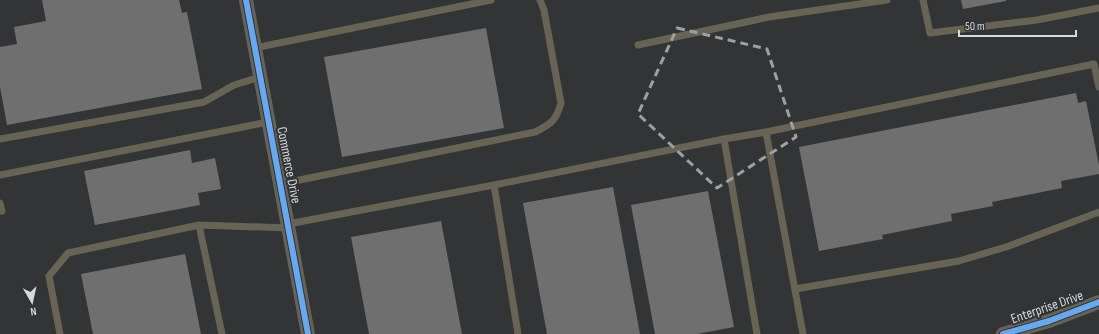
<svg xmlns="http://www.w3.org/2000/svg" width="1099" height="334" font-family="'Sofia Sans Condensed',sans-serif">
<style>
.building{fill:#6f6f70}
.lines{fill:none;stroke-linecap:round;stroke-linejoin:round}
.service{stroke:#686455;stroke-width:7}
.minor{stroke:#686455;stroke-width:14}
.cycleway-casing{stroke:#313437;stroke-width:8}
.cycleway{stroke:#66a8f1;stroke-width:6}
.marked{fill:none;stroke:#9d9fa1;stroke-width:3;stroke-dasharray:8 5;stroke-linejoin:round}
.labels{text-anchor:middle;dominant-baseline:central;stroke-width:4;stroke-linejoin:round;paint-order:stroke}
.street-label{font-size:14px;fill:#d6d8da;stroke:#313437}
</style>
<rect width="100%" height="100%" fill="#323436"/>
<path class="building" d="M42 0H179L182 13 187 12 202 89 7 125 0 87V47L17 44 14 27 46 21Z
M961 0H1006V1L963 9Z
M486 28 504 128 342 157 324 57Z
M1076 93 1078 103 1086 101 1099 165V174L1061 181 1062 188 992 202 993 206 951 214 952 221 882 235 883 239 819 251 799 147Z
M190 150 192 163 215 158 221 189 198 193 200 205 95 225 84 171Z
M613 187 640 334H547L523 203Z
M708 191 734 327 697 334H655L631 205Z
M441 221 462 334H369L351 237Z
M185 254 201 334H93L81 274Z"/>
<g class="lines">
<path class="service" d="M923 0 930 33 1037 20 1099 8
M638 45 769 17 887 0
M254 48 491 0
M0 139 204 102 234 85 260 77
M724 139 766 132
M0 175 268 122
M280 184 535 132C551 124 556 121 561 103L544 10 540 0
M494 185 724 139 757 334
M0 203 2 211
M288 224 494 185 518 334
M199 225 222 334
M795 289 959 261 1009 246 1099 212
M60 334 49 276 68 253 199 225 289 228
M803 334 766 132 1094 64 1099 87"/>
<path class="minor" d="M246 0 308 334
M1003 334 1049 321 1099 302"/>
<defs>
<path id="cycleway" d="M246 0 308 334
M1003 334 1049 321 1099 302"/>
</defs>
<use href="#cycleway" class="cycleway-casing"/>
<use href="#cycleway" class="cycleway"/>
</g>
<path class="marked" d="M677 28 767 49 796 137 717 188 638 114Z"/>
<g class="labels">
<g class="street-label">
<text transform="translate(289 165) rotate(79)">Commerce Drive</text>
<text transform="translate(1047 307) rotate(-19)">Enterprise Drive</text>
</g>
</g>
<g transform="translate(32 302) rotate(171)" stroke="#313437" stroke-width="3" paint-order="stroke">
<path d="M0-3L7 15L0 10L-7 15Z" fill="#d6d8da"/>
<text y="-6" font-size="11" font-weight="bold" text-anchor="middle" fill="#d6d8da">N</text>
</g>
<path d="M959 30v6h117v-6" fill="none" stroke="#d6d8da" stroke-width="2"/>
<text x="965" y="30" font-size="12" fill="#d6d8da" stroke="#313437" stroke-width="3" paint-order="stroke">50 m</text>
</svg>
